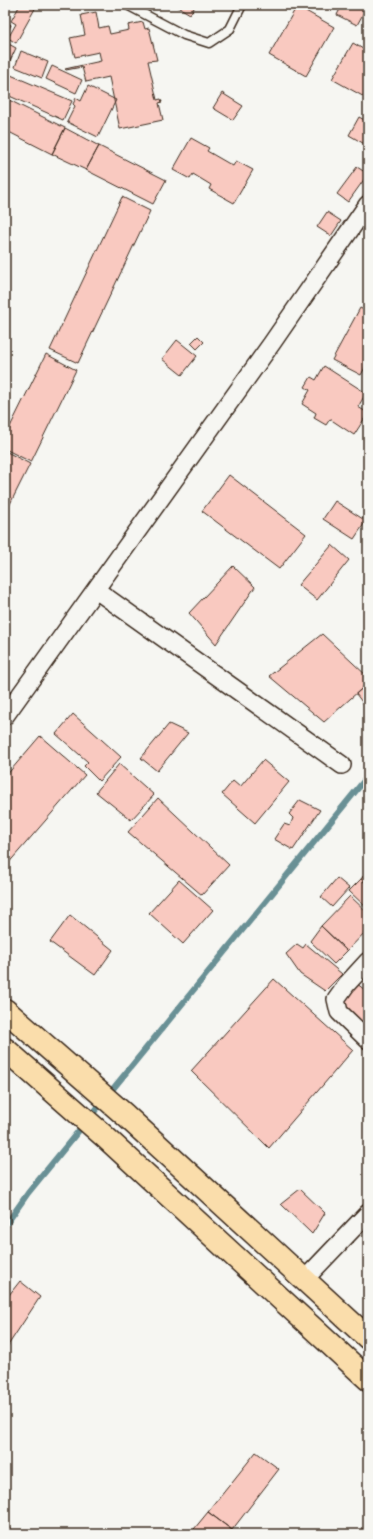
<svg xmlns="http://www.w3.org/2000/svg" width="373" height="1539" font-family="Mali,sans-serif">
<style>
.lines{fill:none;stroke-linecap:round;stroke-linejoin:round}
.stream{stroke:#699095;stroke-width:6}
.building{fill:#f9c9c0;stroke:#3b2a1e}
.service-casing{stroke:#3b2a1e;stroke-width:11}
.minor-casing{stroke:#3b2a1e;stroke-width:20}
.primary-casing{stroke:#3b2a1e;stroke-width:25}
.service{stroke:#f6f6f2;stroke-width:8}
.minor{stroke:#f6f6f2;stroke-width:17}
.primary{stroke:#faddab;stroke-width:22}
</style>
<rect width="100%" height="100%" fill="#f6f6f2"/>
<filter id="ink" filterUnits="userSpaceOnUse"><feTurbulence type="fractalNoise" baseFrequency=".025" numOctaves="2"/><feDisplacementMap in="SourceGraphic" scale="8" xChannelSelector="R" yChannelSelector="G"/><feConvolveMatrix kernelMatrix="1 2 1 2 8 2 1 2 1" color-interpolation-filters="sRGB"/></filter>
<g filter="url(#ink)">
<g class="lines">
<path class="stream" d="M5 1226 28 1193 368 776"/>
</g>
<path class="building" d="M20 5H37L16 43 8 38 16 24 11 21Z
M175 5H196L190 14Z
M342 5H368L357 25 337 15Z
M297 6 334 27 306 76 269 55Z
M96 12 99 28 108 26 110 34 129 30 128 25 143 22 145 29 149 28 157 60 148 61 157 100 161 99 162 102 159 103 163 120 120 129 109 77 86 82 82 67 66 70 65 69 101 61 99 52 75 57 70 38 85 35 81 15Z
M5 21 11 25 5 36Z
M5 42 16 48 9 63 5 61Z
M353 43 368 52V99L332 79Z
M21 51 48 62 42 78 15 67Z
M52 66 82 80 76 93 46 79Z
M6 73 72 101 63 120 5 94Z
M88 86 116 100 98 137 67 122 75 106 73 104 76 98 81 101Z
M222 93 243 106 233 120 213 108Z
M5 98 65 128 52 154 5 130Z
M359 117 368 122V146L349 135Z
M65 128 99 146 86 170 52 154Z
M191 138 209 148 207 151 233 166 236 161 253 170 234 203 209 189 211 185 193 174 190 179 173 170Z
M99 146 166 180 153 204 86 170Z
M357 167 368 174 348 202 337 194Z
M122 197 150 211 78 363 50 350Z
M327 212 341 221 331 236 317 227Z
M360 308 368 312V362L361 375 332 360Z
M198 336 204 342 197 349 191 343Z
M177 340 197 356 182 375 162 359Z
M46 354 76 370 31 462 5 449V437Z
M324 366 366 393 358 407 368 413 354 435 330 419 326 425 314 418 316 413 302 404 310 390 305 387 311 377 316 380Z
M5 451 30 464 5 514Z
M229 475 306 534 279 569 202 511Z
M335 501 366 521 354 539 323 519Z
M332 545 349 560 317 600 298 585Z
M233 566 255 587 216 644 189 613Z
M322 634 368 677V683L324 722 269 676Z
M368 683V710L356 694Z
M73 714 121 757 99 781 84 766 88 762 56 734Z
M169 724 188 733 157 771 141 758Z
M40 736 85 775 6 866 5 777Z
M263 760 289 782 255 823 222 794 233 781 240 787Z
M119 764 154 795 131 820 96 792Z
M158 798 229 865 202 895 128 832Z
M300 800 320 810 293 850 274 839 284 824 290 826 293 818 289 814Z
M368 870V885L361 879Z
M337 878 349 888 332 907 321 897Z
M361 879 368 885V909L349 891Z
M179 880 213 910 183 944 149 913Z
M350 896 368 913V929L347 951 321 926Z
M70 915 113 950 95 975 50 942Z
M321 926 347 951 334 964 310 941Z
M297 944 303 948 306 944 342 974 325 991 300 974 286 954Z
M274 979 353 1050 269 1148 191 1071Z
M356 983 365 990 368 986V1029L338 1004Z
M300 1189 325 1213 312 1234 281 1204Z
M20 1281 40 1297 5 1350V1300Z
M256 1452 279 1469 232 1530 208 1512Z
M208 1512 232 1530 228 1534H190Z"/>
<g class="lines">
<defs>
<path id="service" d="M127 5 184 35 209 43 230 29 242 5"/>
<path id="minor" d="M96 590 342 765
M5 716 272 343 368 204
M368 961 346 985 336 999 339 1012 368 1040
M304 1280 368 1213"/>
<path id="primary" d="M5 1010 125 1115 368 1338
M5 1049 104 1136 368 1379"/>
</defs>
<use href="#service" class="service-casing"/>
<use href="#minor" class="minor-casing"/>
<use href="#primary" class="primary-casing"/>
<use href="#service" class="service"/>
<use href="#minor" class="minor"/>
<use href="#primary" class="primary"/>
</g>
</g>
<rect width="373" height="1539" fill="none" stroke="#f6f6f2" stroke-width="20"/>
<rect x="10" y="10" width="353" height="1519" fill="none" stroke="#3b2a1e" stroke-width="1.5" filter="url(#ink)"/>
</svg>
